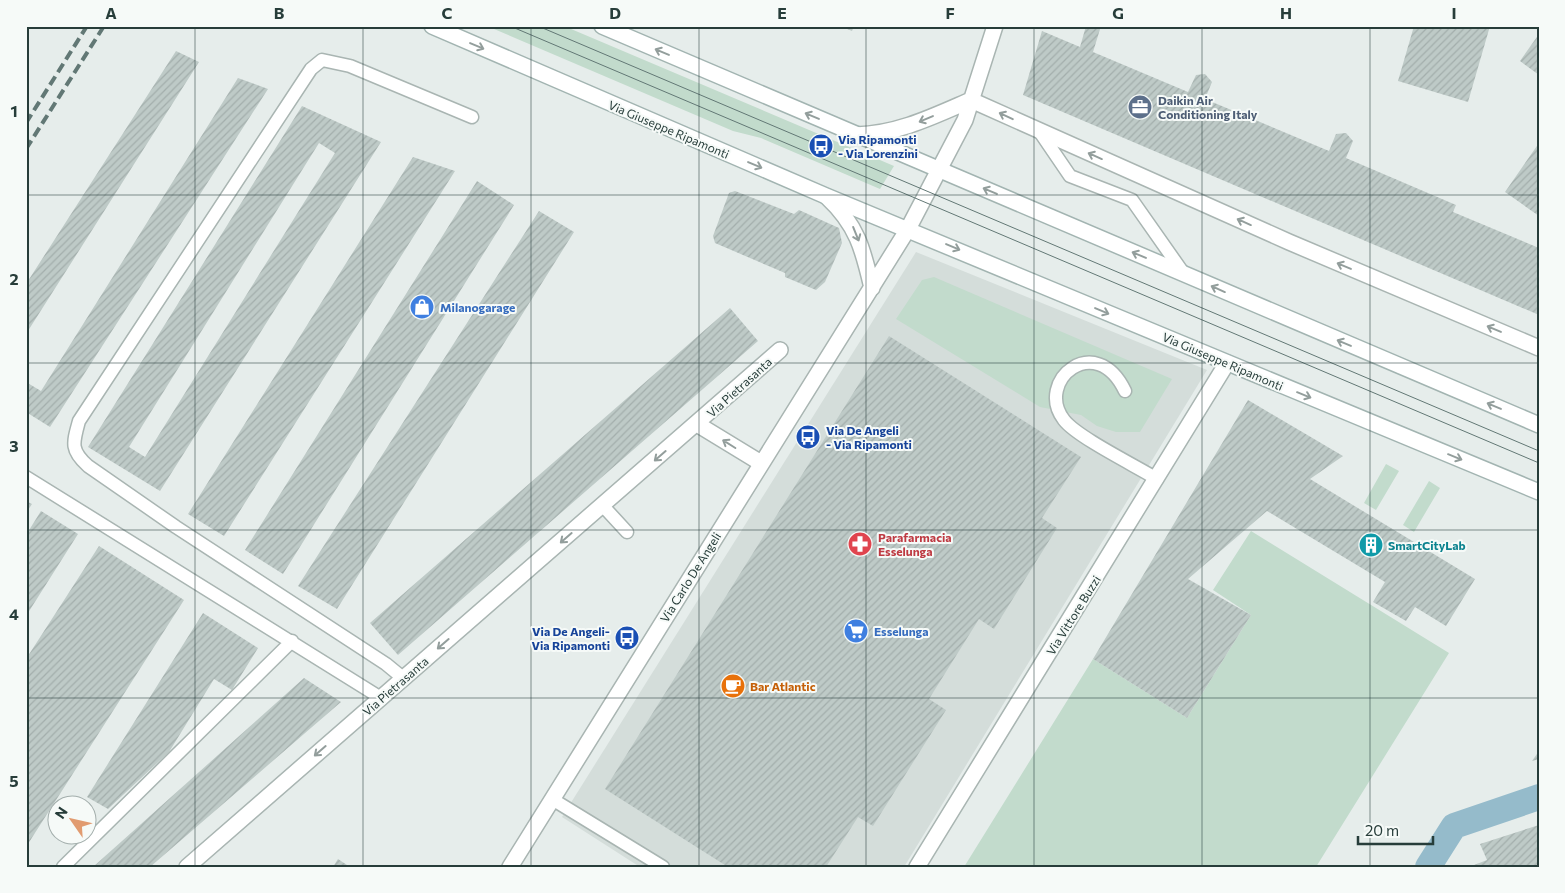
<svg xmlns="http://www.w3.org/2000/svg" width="1565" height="893" font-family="Commissioner,sans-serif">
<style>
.built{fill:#d4ddda}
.grass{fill:#c2dbcc}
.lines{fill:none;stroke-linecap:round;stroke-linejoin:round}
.canal{stroke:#95bbcb;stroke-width:26}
.building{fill:url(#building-hatch);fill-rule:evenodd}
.lane-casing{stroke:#a9b5b2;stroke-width:15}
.street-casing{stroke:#a9b5b2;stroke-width:18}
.secondary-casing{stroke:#a2b4b1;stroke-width:18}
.lane{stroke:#fff;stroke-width:12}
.street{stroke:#fff;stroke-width:15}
.secondary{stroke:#fff;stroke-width:15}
.tram{stroke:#627875;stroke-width:1}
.rail{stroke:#627875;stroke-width:4;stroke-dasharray:10 5;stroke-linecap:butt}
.oneway{stroke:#939e9c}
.grid{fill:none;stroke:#273d3a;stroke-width:1;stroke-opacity:0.55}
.labels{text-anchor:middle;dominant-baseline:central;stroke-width:4;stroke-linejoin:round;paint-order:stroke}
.service-label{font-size:12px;font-weight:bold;fill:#4e5e75;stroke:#f6faf8;text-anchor:start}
.street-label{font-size:12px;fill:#273d3a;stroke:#f6faf8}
.transit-label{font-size:12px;font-weight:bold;fill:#164399;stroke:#f6faf8;text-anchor:start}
.shop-label{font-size:12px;font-weight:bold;fill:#366cbe;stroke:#f6faf8;text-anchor:start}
.health-label{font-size:12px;font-weight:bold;fill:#be3a42;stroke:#f6faf8;text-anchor:start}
.culture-label{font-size:12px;font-weight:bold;fill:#0d838f;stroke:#f6faf8;text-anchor:start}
.food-label{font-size:12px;font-weight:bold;fill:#c56008;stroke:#f6faf8;text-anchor:start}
.neatline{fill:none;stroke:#273d3a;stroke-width:2}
.grid-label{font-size:16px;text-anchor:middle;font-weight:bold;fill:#273d3a}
</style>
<defs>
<pattern id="building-hatch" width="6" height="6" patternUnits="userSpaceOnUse" patternTransform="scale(1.25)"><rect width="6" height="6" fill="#becac7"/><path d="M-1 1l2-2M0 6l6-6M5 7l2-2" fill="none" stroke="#a3aeac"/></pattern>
</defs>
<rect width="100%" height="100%" fill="#e6edeb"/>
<path class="built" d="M916 252 1207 370 904 867H640L562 817Z"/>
<path class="grass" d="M487 26H564L894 166 880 189 761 138 733 131Z
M934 277 1172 379 1140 432H1116L1097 426 1081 415 1040 407 896 319 922 280Z
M1386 464 1399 471 1376 510 1364 503Z
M1429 481 1440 488 1414 532 1403 525Z
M1251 531 1449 653 1316 867H964L1093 659 1187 718 1251 615 1213 590Z"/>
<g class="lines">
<path class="canal" d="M1428 867 1454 826 1539 797"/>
</g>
<path class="building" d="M840 26H854L852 31Z
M1086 26H1101L1093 52 1188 92 1196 75 1205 74 1212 82 1205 99 1329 151 1336 134 1346 133 1353 141 1346 158 1456 205 1453 212 1539 248V315L1023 95 1042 31 1080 47Z
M1414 26H1490L1468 102 1398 81Z
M1539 34V75L1520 61Z
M176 51 199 62 26 334V284Z
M238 78 268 89 50 427 26 412V382L41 391Z
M302 106 381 142 160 491 88 447ZM319 143 335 153 145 457 129 447Z
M1539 143V216L1505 192Z
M413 157 455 171 224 536 188 514Z
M477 181 514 205 283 574 245 550Z
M735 191 794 214 799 210 839 228 842 243 825 282 816 290 785 277V273L715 243 713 236 729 193Z
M539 211 574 232 337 609 298 586Z
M730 308 758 341 398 655 370 623Z
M889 336 1081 457 1042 518 1057 528 994 629 979 619 929 699 946 710 873 826 858 817 826 867H728L605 789Z
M1248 400 1343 456 1310 479 1475 579 1446 626 1415 607 1406 621 1373 602 1385 582 1267 511 1188 579 1251 615 1187 718 1093 659Z
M26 501 32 504 26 513Z
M41 511 78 534 26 616V535Z
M99 546 184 600 26 847V659Z
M203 613 258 648 232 690 214 679 169 752 108 809 87 797Z
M304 678 341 702 150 867H93Z
M1539 751V759L1532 761Z
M1539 825V867H1469L1487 860 1480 844Z
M338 859 350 867H333Z"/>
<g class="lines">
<defs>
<path id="lane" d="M1040 132 1070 176 1132 200 1184 274
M1125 391C1096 330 1034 381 1064 420 1077 437 1136 466 1157 479
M26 477 381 698
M603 506 627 532
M403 678 386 664 176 527 88 466C70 450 73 443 79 421L311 69 322 60 350 66 472 117
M552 799 663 867
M63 867 292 641"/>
<path id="street" d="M971 100 1289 242 1539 348
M856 135C898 134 934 116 971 100
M827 197C857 225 863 249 872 288
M697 424 761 463
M187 867 780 350
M510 867 908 229 965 120 995 26
M917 867 1227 363"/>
<path id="secondary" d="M432 26 826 196 1539 492
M602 26 1539 425"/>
</defs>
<use href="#lane" class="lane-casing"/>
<use href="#street" class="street-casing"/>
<use href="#secondary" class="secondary-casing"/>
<use href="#lane" class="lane"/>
<use href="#street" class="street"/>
<use href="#secondary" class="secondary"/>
<path class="tram" d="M510 26 1539 463
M538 26 1539 451"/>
<path class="rail" d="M26 123 87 26
M26 149 104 26"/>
</g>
<defs><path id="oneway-shaft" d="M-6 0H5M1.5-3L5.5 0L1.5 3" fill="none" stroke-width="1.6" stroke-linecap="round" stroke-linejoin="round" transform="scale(1.25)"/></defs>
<g class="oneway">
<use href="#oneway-shaft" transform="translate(477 46) rotate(23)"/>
<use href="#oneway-shaft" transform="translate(662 52) rotate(-157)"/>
<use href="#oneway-shaft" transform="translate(812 116) rotate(-157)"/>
<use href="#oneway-shaft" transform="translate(1006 116) rotate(-155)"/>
<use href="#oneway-shaft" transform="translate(926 119) rotate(157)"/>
<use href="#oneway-shaft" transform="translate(1095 156) rotate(-156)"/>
<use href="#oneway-shaft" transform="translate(755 165) rotate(23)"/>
<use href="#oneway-shaft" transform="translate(990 191) rotate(-157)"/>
<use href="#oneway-shaft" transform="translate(1244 222) rotate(-156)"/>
<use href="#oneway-shaft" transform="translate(856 234) rotate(68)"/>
<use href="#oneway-shaft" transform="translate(953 247) rotate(23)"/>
<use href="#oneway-shaft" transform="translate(1139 255) rotate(-157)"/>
<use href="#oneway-shaft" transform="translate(1344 266) rotate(-157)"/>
<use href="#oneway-shaft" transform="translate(1218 289) rotate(-156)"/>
<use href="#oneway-shaft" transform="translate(1102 311) rotate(23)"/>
<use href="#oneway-shaft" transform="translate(1494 329) rotate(-157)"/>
<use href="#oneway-shaft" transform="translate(1344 343) rotate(-157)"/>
<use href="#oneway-shaft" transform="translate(1304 395) rotate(22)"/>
<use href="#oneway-shaft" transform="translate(1494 406) rotate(-157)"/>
<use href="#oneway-shaft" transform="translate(729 444) rotate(-148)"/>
<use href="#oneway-shaft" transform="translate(660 456) rotate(139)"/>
<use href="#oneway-shaft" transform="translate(1455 457) rotate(22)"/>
<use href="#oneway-shaft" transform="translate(566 538) rotate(139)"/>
<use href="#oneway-shaft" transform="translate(443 644) rotate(139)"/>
<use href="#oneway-shaft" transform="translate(320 751) rotate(139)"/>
</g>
<path class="grid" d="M195 26V867M363 26V867M531 26V867M699 26V867M866 26V867M1034 26V867M1202 26V867M1370 26V867M26 195H1539M26 363H1539M26 530H1539M26 698H1539"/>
<defs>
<symbol id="office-disc" viewBox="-11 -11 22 22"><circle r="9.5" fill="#5c6f8a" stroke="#f6faf8"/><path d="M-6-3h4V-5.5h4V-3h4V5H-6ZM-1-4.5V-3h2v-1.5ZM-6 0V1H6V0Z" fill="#fff"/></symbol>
<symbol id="bus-disc" viewBox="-11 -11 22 22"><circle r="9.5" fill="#1a4fb4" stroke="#f6faf8"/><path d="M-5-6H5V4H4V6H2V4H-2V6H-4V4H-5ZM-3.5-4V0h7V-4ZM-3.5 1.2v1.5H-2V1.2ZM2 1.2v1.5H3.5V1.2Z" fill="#fff"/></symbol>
<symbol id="shop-disc" viewBox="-11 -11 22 22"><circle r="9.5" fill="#3f7fe0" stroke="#f6faf8"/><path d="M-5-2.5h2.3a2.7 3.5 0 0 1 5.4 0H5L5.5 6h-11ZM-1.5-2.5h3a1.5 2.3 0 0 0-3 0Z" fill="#fff"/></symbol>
<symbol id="pharmacy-disc" viewBox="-11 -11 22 22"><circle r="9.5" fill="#e0444e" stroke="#f6faf8"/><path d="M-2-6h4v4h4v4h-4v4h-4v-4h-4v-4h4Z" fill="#fff"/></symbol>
<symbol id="building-disc" viewBox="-11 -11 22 22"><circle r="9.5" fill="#0f9aa8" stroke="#f6faf8"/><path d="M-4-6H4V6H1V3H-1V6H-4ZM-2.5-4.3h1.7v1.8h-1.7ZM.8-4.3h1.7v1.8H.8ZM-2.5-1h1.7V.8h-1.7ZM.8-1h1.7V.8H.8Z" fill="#fff"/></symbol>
<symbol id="supermarket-disc" viewBox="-11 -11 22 22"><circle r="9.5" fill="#3f7fe0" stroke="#f6faf8"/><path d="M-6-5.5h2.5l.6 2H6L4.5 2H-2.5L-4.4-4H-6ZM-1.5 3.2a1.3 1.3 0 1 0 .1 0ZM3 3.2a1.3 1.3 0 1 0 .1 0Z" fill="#fff"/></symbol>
<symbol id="cafe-disc" viewBox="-11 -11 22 22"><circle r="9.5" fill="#e8710a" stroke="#f6faf8"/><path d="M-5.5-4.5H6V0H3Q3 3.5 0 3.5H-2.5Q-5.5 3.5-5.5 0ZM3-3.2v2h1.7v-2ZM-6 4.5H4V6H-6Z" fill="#fff"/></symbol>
</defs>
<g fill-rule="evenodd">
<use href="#office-disc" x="1126" y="93" width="28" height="28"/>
<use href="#bus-disc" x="807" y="132" width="28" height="28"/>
<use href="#shop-disc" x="408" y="293" width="28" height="28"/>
<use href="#bus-disc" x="794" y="423" width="28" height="28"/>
<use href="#pharmacy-disc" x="846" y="530" width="28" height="28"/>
<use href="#building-disc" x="1357" y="531" width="28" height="28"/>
<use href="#supermarket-disc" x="842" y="617" width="28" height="28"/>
<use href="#bus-disc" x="613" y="624" width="28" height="28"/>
<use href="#cafe-disc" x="719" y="672" width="28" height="28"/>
</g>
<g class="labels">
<g class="service-label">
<text x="1158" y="100">Daikin Air<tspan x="1158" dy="14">Conditioning Italy</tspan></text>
</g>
<g class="street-label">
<text transform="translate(669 129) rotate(23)">Via Giuseppe Ripamonti</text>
<text transform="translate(1223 361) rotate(23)">Via Giuseppe Ripamonti</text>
<text transform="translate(739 387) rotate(-42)">Via Pietrasanta</text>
<text transform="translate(690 577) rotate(-58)">Via Carlo De Angeli</text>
<text transform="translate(1073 615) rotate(-58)">Via Vittore Buzzi</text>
<text transform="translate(395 686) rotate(-41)">Via Pietrasanta</text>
</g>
<g class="transit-label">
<text x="838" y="139">Via Ripamonti<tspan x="838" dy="14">- Via Lorenzini</tspan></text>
<text x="826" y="430">Via De Angeli<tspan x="826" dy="14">- Via Ripamonti</tspan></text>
<text x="610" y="631" text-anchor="end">Via De Angeli-<tspan x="610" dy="14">Via Ripamonti</tspan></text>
</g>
<g class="shop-label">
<text x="440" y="307">Milanogarage</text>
<text x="874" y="631">Esselunga</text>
</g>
<g class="health-label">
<text x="878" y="537">Parafarmacia<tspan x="878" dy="14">Esselunga</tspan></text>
</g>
<g class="culture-label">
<text x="1388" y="545">SmartCityLab</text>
</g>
<g class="food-label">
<text x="750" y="686">Bar Atlantic</text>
</g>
</g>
<rect width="1565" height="893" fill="none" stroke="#f6faf8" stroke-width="55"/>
<g transform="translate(72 820) rotate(304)"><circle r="24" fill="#f6faf8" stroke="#a3aeac"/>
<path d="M0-4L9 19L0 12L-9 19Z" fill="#e19b70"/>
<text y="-8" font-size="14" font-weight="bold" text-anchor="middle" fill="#273d3a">N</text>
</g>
<path d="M1358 836v8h75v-8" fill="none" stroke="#273d3a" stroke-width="2.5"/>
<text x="1365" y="836" font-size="15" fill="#273d3a" stroke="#f6faf8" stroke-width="4" paint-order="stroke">20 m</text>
<rect x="28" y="28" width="1510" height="838" class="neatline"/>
<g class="grid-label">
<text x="111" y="19">A</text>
<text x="279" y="19">B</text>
<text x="447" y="19">C</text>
<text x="615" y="19">D</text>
<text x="782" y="19">E</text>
<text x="950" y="19">F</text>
<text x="1118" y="19">G</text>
<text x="1286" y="19">H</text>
<text x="1454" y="19">I</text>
<text x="14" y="117">1</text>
<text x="14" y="285">2</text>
<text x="14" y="452">3</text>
<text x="14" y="620">4</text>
<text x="14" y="787">5</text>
</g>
</svg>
